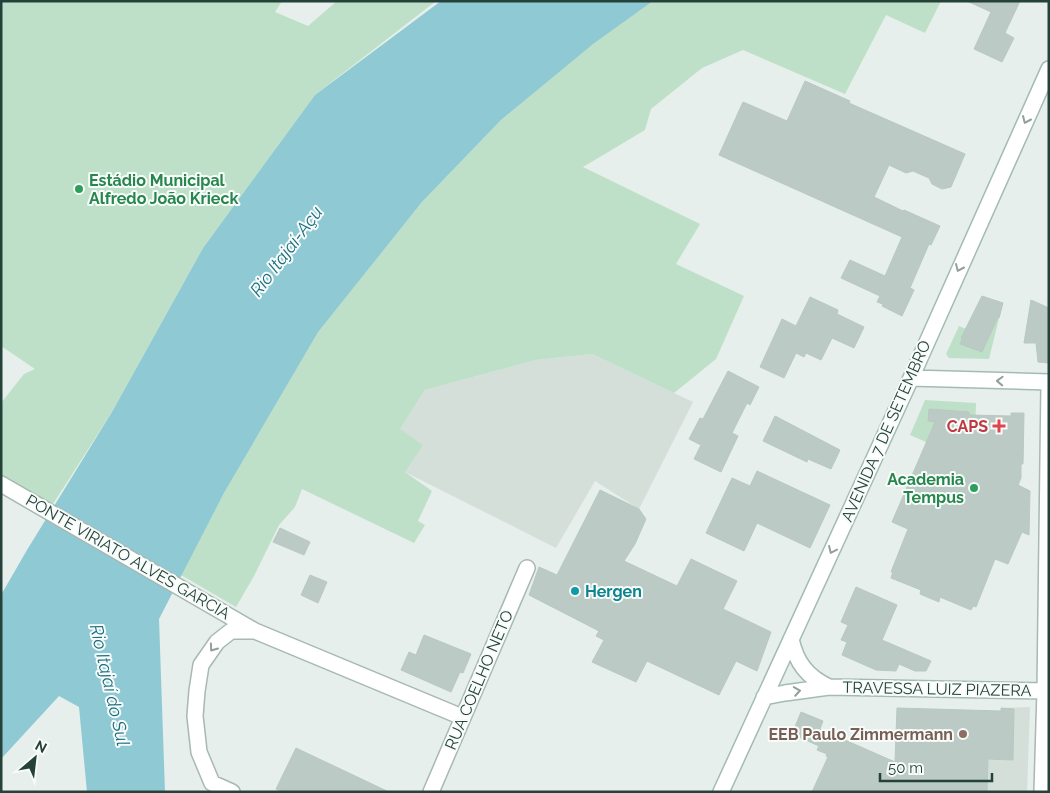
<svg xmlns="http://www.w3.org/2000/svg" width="1050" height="793" font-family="Raleway,sans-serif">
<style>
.built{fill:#d4dfda}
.green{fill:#bfe0c8}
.water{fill:#8ec9d4}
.building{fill:#bbcac4;stroke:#b8c9c2}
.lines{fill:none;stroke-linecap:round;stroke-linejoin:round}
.street-casing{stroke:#a8b8b2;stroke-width:18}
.secondary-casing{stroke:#a4bbb3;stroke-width:18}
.street{stroke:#fff;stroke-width:15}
.secondary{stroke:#fff;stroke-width:15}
.oneway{stroke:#92a09c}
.leisure-dot{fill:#2e9e5b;stroke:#f7fbf9;stroke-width:2}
.health-dot{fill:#e0444e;stroke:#f7fbf9;stroke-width:2}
.culture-dot{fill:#0f9aa8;stroke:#f7fbf9;stroke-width:2}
.education-dot{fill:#8d6e63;stroke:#f7fbf9;stroke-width:2}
.labels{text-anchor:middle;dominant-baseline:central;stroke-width:4;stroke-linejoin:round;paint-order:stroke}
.leisure-label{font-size:16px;font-weight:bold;fill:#27864d;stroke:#f7fbf9;text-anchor:start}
.health-label{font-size:16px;font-weight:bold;fill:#be3a42;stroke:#f7fbf9;text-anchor:end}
.street-label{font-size:16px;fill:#24423a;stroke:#f7fbf9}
.culture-label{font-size:16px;font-weight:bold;fill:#0d838f;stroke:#f7fbf9;text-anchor:start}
.education-label{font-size:16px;font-weight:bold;fill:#785e54;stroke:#f7fbf9;text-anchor:end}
.water-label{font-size:18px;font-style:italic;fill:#1c6f80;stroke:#f7fbf9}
</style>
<rect width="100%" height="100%" fill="#e6efeb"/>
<path class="built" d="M592 354 693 402 639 509 595 481 556 548 405 472 400 429 425 390 536 360Z
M1030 707 1027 792H895L897 708 986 711V713L1001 714V708Z"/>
<path class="green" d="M1 1H282L275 12 308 26 337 1H436L315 95 203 248 112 412 53 504 1 479V403L24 374 35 369 1 346Z
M653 1H941L925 33 886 15 845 94 743 50 702 68 651 109 645 130 583 167 700 224 676 264 744 296 716 359 674 393 592 354 536 360 425 390 400 429 423 445 405 472 432 491 418 521 425 525 414 543 302 489 295 507 279 525 254 576 236 607 181 575 224 493 318 331 422 202 501 120 593 43Z
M982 296 1002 306 989 359 949 358 946 354 959 326 966 329Z
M925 400 976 403 975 436 926 442 910 435Z"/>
<path class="water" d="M441 1H653L593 44 501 120 422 202 318 332 224 493 159 619 165 792H87L79 707 59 696 1 759V595L27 550 112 412 203 248 315 95Z"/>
<path class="building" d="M967 1H1020L1005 33 1014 38 1002 62 974 49 991 12Z
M805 81 850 101 849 103 965 154 951 187 942 189 932 184 929 178 913 171 906 173 889 165 874 197 903 211 904 210 940 226 931 245 929 244 910 288 914 290 902 316 882 306 883 304 877 302 880 296 841 278 850 260 885 276 902 237 719 155 743 102 787 121Z
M982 296 1003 303 999 318 998 317 982 352 960 344 962 339 961 338Z
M810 297 838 310 837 314 864 327 854 348 832 338 821 360 806 353 804 357 796 353 784 378 760 367 782 319 796 326Z
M1031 300 1049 308V363L1038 362 1036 343H1024Z
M728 371 759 387 750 405 747 403 732 433 738 436 721 472 694 459 701 445 689 439 700 418 703 419Z
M929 409 969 412V415L1011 416V413H1024L1023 464H1021V478L1018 485 1030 491 1029 535 1022 532 1008 564 995 559 976 607 973 606 971 610 940 597 939 602 920 594 921 590 891 578 893 572H891L908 529 892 522 935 422 928 421Z
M775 416 840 450 831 469 808 459 807 462 763 441Z
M757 471 830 505 810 548 757 523 744 551 706 533 732 478 750 486Z
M600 490 639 509 646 519 635 544 624 561 677 586 691 559 737 581 723 609 771 632 757 671 736 661 719 695 647 661 636 682 592 662 604 640 596 636 599 631 529 595 539 567 557 575Z
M280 528 310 542 304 555 273 542Z
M310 575 327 582 318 603 301 595Z
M856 587 897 605 882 640 931 661 926 671H915L899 664 896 671 876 670 842 655 847 642 841 640 848 625 841 622Z
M424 635 471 654 463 673 460 672 451 692 401 670 409 652 416 655Z
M897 708 1001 711V708L1014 709 1013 760 988 759 987 792H812L828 757 826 756 827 754 817 750 819 746 792 734 801 712 823 721 820 729 895 762Z
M296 748 389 792H283L276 789Z"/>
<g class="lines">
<defs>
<path id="street" d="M1 484 255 631 462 717
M232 792 212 783 199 752 195 716 197 691 201 665 217 642 231 631H255
M431 792 527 568
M1042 792 1045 691 1049 384"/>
<path id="secondary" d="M911 378 1049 382
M791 639C796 662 807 677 829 687
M764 697 785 693 829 687 1049 691
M721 792 911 378 1049 69"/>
</defs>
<use href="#street" class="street-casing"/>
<use href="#secondary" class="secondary-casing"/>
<use href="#street" class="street"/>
<use href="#secondary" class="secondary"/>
</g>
<defs><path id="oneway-chevron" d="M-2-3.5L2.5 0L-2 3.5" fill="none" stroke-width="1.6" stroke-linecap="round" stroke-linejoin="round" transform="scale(1.25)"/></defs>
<g class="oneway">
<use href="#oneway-chevron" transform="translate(1026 120) rotate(114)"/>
<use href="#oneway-chevron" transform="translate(959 268) rotate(114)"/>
<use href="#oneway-chevron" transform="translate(1000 381) rotate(-178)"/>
<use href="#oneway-chevron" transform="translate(832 550) rotate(115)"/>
<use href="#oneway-chevron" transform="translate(213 648) rotate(126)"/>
<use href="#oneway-chevron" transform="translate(797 691) rotate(-9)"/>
</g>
<g class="leisure-dot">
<circle cx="79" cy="189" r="5"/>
<circle cx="974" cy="488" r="5"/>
</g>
<path class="health-dot" d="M996.5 418.5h5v5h5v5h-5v5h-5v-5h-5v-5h5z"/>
<circle class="culture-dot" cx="575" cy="591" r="5"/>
<circle class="education-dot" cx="963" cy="734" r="5"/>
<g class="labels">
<g class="leisure-label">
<text x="89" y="180">Estádio Municipal<tspan x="89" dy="18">Alfredo João Krieck</tspan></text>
<text x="964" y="479" text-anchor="end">Academia<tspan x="964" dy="18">Tempus</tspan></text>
</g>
<g class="health-label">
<text x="988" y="426">CAPS</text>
</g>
<g class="street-label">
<text transform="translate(886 431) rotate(-66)">AVENIDA 7 DE SETEMBRO</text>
<text transform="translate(128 557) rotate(30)">PONTE VIRIATO ALVES GARCIA</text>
<text transform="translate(479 680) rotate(-67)">RUA COELHO NETO</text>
<text transform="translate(937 689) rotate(1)">TRAVESSA LUIZ PIAZERA</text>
</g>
<g class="culture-label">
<text x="585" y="591">Hergen</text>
</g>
<g class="education-label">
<text x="953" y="734">EEB Paulo Zimmermann</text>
</g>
<g class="water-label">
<text transform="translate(286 251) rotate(-53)">Rio Itajaí-Açu</text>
<text transform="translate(110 685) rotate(77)">Rio Itajaí do Sul</text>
</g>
</g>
<rect width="1050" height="793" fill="none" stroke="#24423a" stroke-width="5"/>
<g transform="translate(35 758) rotate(28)" stroke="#f7fbf9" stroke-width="4" paint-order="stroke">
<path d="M0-4L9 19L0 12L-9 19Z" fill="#24423a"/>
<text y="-8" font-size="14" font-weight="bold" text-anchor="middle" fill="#24423a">N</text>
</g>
<path d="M880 773v8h112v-8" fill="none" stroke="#24423a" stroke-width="2.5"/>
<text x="888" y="773" font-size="15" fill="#24423a" stroke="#f7fbf9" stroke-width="4" paint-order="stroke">50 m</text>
</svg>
